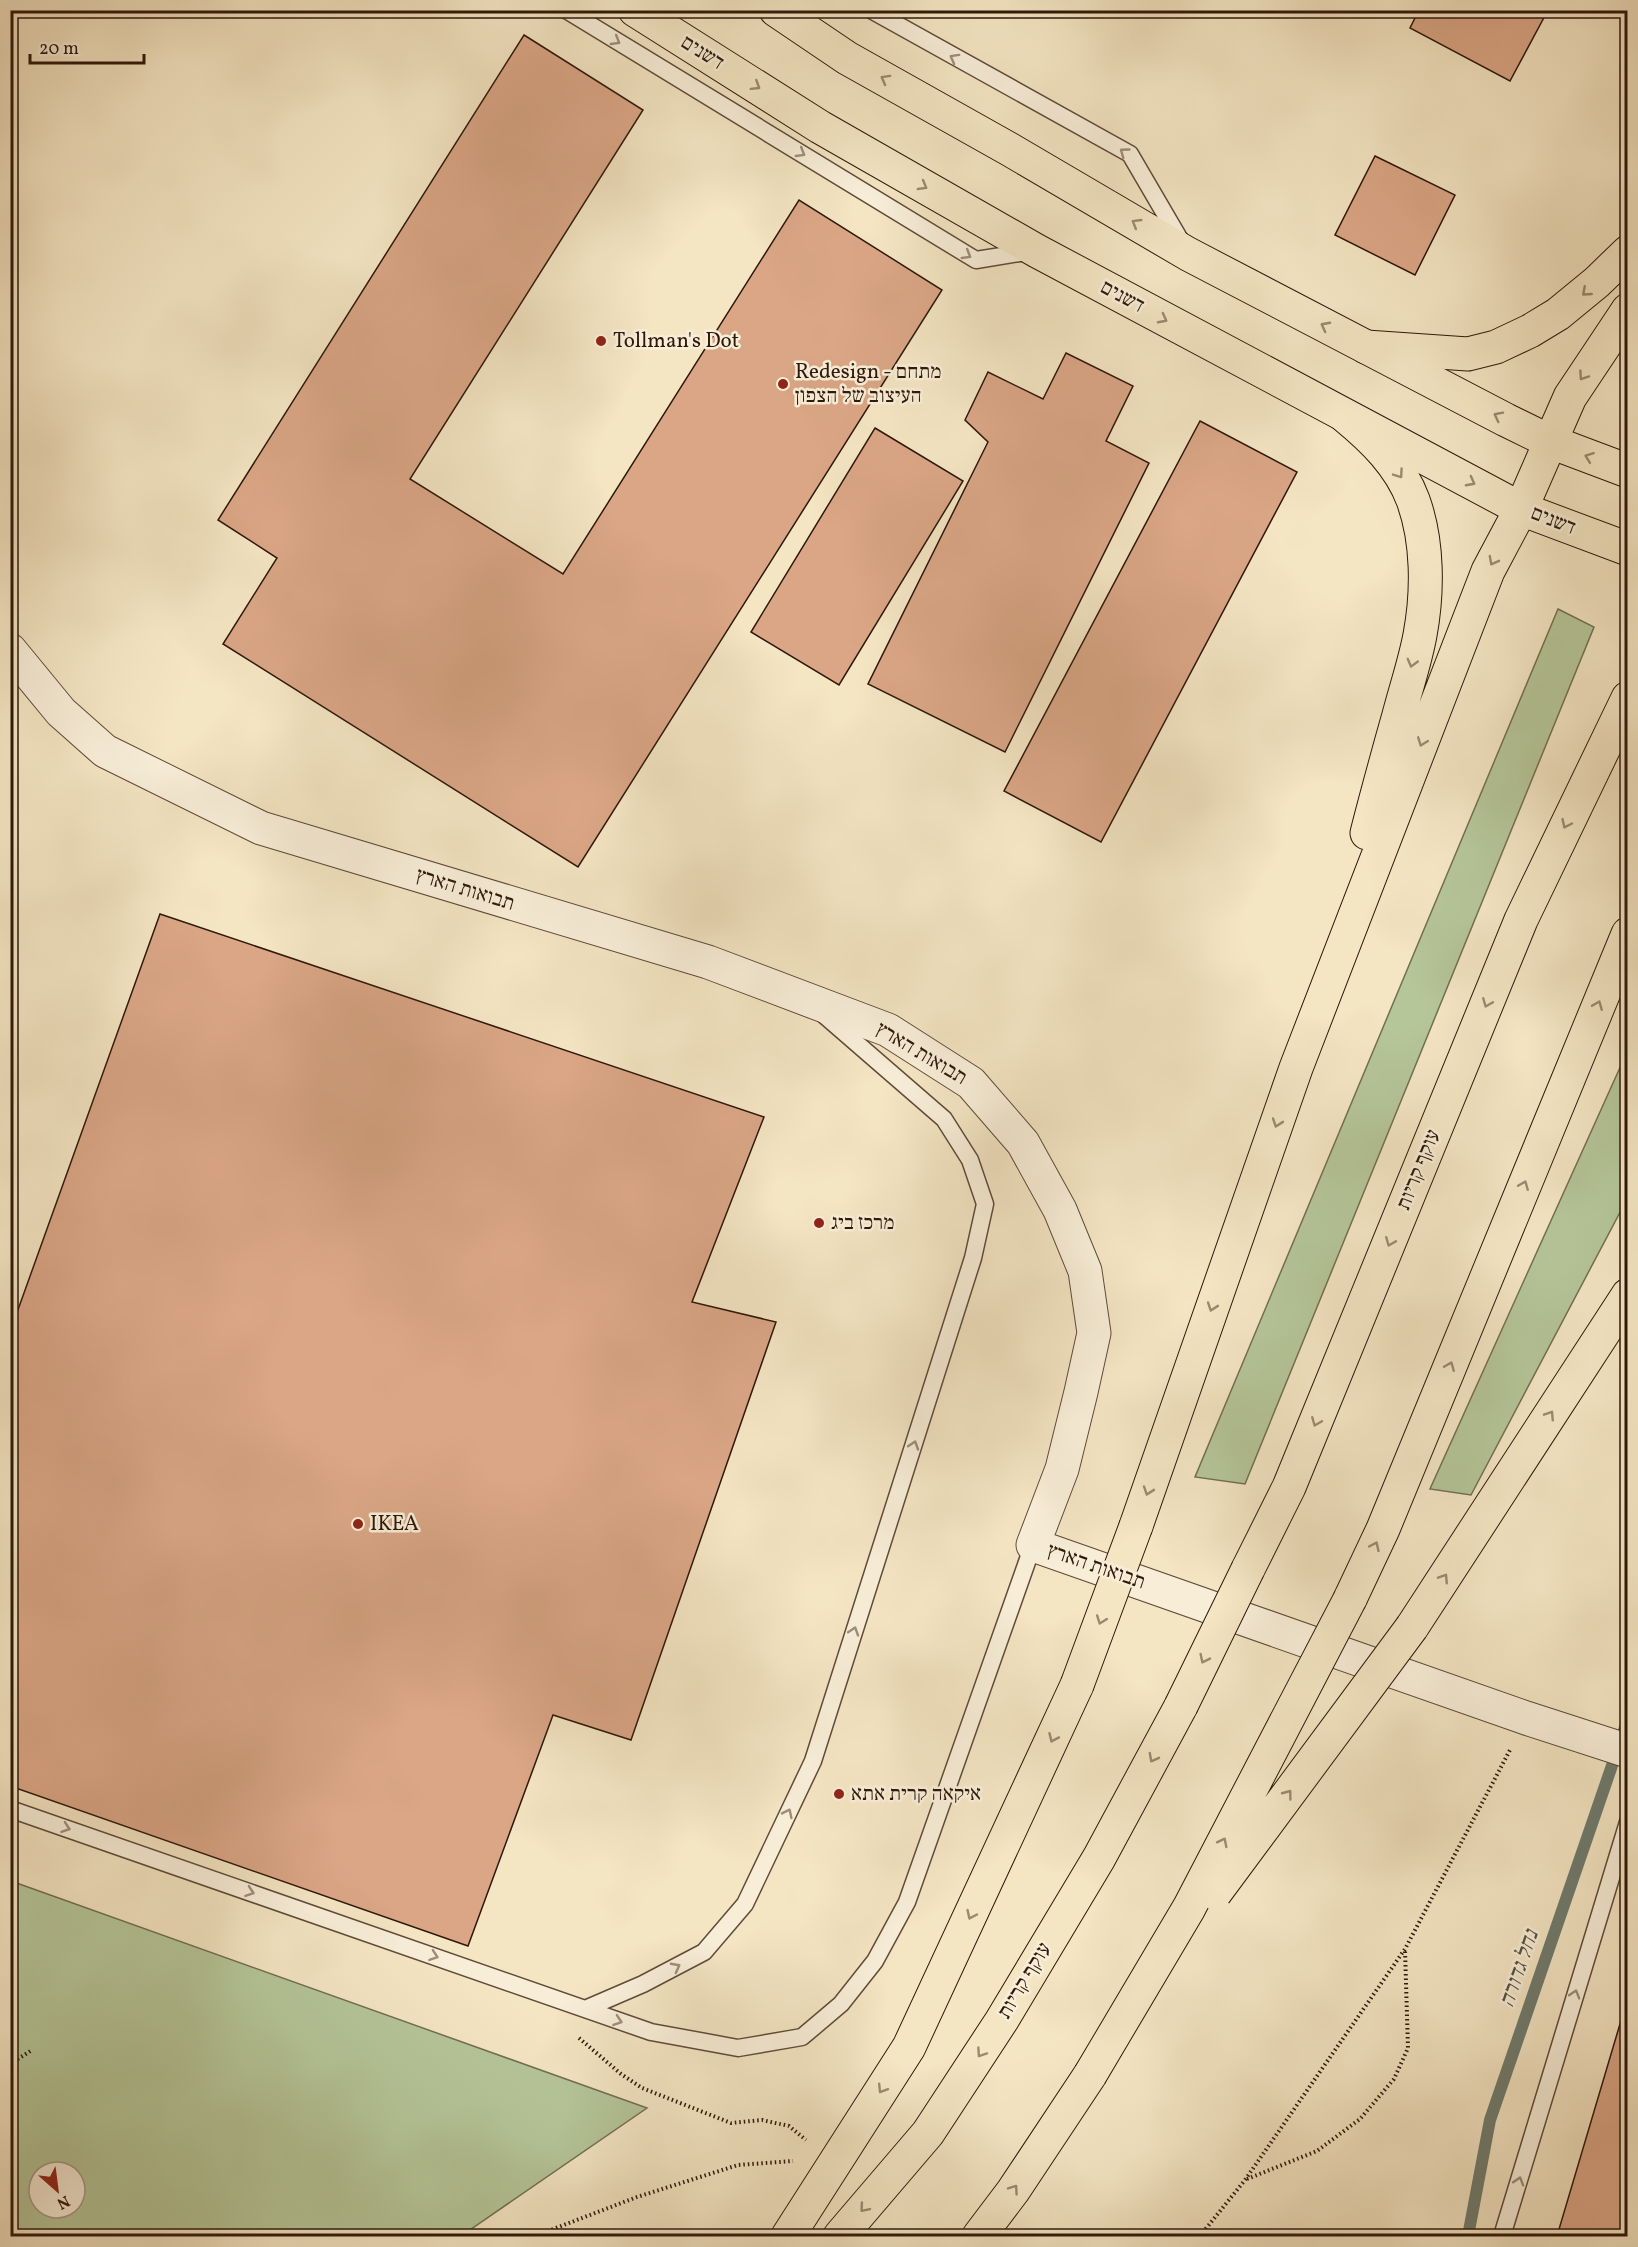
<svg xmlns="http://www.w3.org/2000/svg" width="1638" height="2247" font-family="Vollkorn,'Frank Ruhl Libre',serif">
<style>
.green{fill:#b5c699;stroke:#726f52;stroke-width:1.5;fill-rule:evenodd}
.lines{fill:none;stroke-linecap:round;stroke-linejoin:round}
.stream{stroke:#707c6f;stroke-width:12}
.building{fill:#daa686;stroke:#2e180a;stroke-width:1.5}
.service-casing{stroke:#604b38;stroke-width:19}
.minor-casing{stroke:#604b38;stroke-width:35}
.primary-casing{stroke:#2e180a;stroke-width:35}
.motorway-casing{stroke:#2e180a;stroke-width:35}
.path{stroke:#2e180a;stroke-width:4;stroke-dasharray:1.5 3;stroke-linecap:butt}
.service{stroke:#f8eed8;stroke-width:16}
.minor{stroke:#f8eed8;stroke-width:33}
.primary{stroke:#f4e5c3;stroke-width:33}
.motorway{stroke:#f4e5c3;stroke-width:33}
.motorway-bridge-casing{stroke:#2e180a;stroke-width:35;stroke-linecap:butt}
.motorway-bridge{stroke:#f4e5c3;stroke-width:33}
.oneway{stroke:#9d8e7b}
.oneway2{stroke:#9b8970}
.poi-dot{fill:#8f2418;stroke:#f8eed8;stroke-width:2}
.labels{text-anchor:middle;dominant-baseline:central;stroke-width:5;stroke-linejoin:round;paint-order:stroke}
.street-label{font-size:21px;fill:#2e180a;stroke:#f8eed8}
.poi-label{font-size:21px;fill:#2e180a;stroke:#f8eed8;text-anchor:start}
.water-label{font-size:22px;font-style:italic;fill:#545245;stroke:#f8eed8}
</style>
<rect width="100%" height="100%" fill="#f4e5c3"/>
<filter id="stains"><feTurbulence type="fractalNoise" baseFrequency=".00333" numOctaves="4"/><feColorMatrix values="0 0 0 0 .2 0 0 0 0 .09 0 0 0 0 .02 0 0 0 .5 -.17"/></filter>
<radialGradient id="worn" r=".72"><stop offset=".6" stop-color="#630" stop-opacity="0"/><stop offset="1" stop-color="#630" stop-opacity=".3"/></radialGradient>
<path class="green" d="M1558 609 1594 627 1245 1484 1195 1477Z
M1627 1052V1199L1471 1495 1430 1489Z
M11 1881 647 2108 461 2236H11ZM39 2172H75V2208H39Z"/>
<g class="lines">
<path class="stream" d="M1468 2236 1490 2120 1628 1719"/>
</g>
<path class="building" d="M1419 10H1548L1510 81 1410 28Z
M524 35 643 110 410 479 563 574 799 200 942 290 578 867 223 644 277 558 218 520Z
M1375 156 1455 195 1415 275 1335 235Z
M1066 353 1133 386 1106 441 1149 463 1005 752 868 684 988 442 965 420 988 372 1043 399Z
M1200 421 1297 472 1101 842 1004 791Z
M875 428 963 481 839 685 751 632Z
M160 914 764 1117 692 1302 776 1322 631 1740 553 1715 468 1946 10 1786V1332Z
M1628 1997V2236H1557Z"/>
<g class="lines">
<defs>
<path id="service" d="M566 10 976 260 1032 251
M871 10 1130 154 1182 243
M10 1809 651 2032 738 2048 802 2037 841 2004 875 1961 907 1902 1033 1545
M585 2009 643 1984 704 1952 745 1904 813 1761 973 1258 985 1204 970 1160 944 1119 824 1015
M1502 2236 1628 1822"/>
<path id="minor" d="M10 650 61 712 105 751 261 828 708 962 888 1030 971 1083 1023 1143 1060 1210 1085 1271 1094 1333 1081 1392 1062 1469 1033 1545 1526 1718 1628 1751"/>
<path id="primary" d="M635 10 820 127 1037 251 1521 509 1628 549
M776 10 847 58 1009 149 1188 254 1506 420 1551 442 1628 471"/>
<path id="motorway" d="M1366 347 1468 354 1496 347 1530 331 1558 314 1597 282 1628 252
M1345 416C1373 439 1400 465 1413 500 1428 541 1428 592 1420 635 1415 662 1406 688 1399 715 1388 754 1377 794 1367 833
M1136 1526 1296 1068 1488 571 1521 509 1570 397 1628 310
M1248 1569 1289 1487 1521 920 1628 698
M1350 1599 1383 1529 1628 934
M1412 1627 1628 1295
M788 2236 909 2047 1077 1685
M840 2236 928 2133 1002 2020 1099 1858 1181 1706
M979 2236 1013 2191 1090 2075"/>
</defs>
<use href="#service" class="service-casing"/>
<use href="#minor" class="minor-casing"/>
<use href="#primary" class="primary-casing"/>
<use href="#motorway" class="motorway-casing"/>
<path class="path" d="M579 2038 621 2074 642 2088 731 2123 762 2120 789 2126 806 2140
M10 2064 32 2050
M1247 2179 1317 2151 1360 2119 1394 2079 1408 2048 1405 1950
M535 2236 637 2197 738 2165 793 2161
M1200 2236 1245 2180 1405 1949 1510 1750"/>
<use href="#service" class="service"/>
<use href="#minor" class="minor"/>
<use href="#primary" class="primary"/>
<use href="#motorway" class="motorway"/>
<defs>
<path id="motorway-bridge" d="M1077 1685 1136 1526
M1181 1706 1248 1569
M1215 1893 1412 1627
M1090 2075 1189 1908 1350 1599"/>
</defs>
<use href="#motorway-bridge" class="motorway-bridge-casing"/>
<use href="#motorway-bridge" class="motorway-bridge"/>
</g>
<defs><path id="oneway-chevron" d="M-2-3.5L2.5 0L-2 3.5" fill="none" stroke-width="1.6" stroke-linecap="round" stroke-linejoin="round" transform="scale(1.5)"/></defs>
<g class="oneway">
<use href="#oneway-chevron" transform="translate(616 41) rotate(31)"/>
<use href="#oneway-chevron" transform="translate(954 58) rotate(-151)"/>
<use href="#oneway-chevron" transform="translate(1124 152) rotate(-144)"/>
<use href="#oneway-chevron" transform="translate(801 153) rotate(31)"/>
<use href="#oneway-chevron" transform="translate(967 255) rotate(31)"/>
<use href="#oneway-chevron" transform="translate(914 1445) rotate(-72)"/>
<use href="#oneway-chevron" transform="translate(854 1631) rotate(-72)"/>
<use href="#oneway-chevron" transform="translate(788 1813) rotate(-64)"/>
<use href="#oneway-chevron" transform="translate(66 1828) rotate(19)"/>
<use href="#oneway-chevron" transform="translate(250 1892) rotate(19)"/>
<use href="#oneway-chevron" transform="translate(434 1956) rotate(19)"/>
<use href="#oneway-chevron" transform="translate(676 1967) rotate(-28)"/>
<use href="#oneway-chevron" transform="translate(1575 1994) rotate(-73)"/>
<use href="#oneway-chevron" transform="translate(618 2021) rotate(19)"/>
<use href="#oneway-chevron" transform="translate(1519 2181) rotate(-73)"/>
</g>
<g class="oneway2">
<use href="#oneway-chevron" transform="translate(885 79) rotate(-151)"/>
<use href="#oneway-chevron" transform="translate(756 86) rotate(32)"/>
<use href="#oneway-chevron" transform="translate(923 186) rotate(30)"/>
<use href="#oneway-chevron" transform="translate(1136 223) rotate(-149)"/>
<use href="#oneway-chevron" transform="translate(1586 292) rotate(139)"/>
<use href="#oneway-chevron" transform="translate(1163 319) rotate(28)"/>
<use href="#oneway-chevron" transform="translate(1325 326) rotate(-152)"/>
<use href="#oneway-chevron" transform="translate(1583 376) rotate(124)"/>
<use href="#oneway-chevron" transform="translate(1498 416) rotate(-153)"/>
<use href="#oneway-chevron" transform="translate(1589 457) rotate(-159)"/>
<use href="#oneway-chevron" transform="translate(1399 474) rotate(55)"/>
<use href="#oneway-chevron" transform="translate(1471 482) rotate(28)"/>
<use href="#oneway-chevron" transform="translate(1493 561) rotate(118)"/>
<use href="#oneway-chevron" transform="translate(1412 663) rotate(105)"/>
<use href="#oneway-chevron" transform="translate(1422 742) rotate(111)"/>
<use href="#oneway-chevron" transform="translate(1566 824) rotate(115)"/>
<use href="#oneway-chevron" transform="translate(1487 1003) rotate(112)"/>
<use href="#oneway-chevron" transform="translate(1598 1005) rotate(-68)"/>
<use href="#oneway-chevron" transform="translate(1277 1123) rotate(109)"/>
<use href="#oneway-chevron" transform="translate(1524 1185) rotate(-68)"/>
<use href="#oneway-chevron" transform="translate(1390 1242) rotate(112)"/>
<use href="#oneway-chevron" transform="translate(1212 1307) rotate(109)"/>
<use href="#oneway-chevron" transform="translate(1450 1366) rotate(-68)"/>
<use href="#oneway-chevron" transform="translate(1550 1415) rotate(-57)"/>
<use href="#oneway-chevron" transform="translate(1316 1422) rotate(112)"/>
<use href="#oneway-chevron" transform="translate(1148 1491) rotate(109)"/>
<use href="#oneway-chevron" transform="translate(1375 1546) rotate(-65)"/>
<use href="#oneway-chevron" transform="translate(1444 1578) rotate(-57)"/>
<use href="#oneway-chevron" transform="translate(1101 1620) rotate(110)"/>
<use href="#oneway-chevron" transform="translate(1204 1659) rotate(116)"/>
<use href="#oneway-chevron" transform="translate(1053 1738) rotate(114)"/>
<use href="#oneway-chevron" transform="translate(1153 1758) rotate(118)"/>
<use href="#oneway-chevron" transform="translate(1288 1794) rotate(-53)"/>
<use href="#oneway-chevron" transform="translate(1223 1842) rotate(-63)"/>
<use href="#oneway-chevron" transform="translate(971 1915) rotate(115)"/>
<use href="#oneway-chevron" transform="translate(981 2053) rotate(124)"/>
<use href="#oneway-chevron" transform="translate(882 2089) rotate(122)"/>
<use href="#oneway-chevron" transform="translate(1014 2189) rotate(-55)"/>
<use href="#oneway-chevron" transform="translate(864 2208) rotate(130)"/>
</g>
<g class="poi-dot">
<circle cx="601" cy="341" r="6"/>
<circle cx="783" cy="384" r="6"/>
<circle cx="819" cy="1223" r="6"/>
<circle cx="358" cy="1524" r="6"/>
<circle cx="839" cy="1794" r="6"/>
</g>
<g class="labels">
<g class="street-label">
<text transform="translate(702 53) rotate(32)">דשנים</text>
<text transform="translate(1122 297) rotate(28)">דשנים</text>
<text transform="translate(1553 521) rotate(21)">דשנים</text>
<text transform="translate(465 890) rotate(17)">תבואות הארץ</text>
<text transform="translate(921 1054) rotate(31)">תבואות הארץ</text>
<text transform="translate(1419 1170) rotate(-68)">עוקף קריות</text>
<text transform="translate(1096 1567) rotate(19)">תבואות הארץ</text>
<text transform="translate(1025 1981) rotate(-59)">עוקף קריות</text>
</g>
<g class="poi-label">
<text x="613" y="341">Tollman's Dot</text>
<text x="795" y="372">Redesign - מתחם<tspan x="795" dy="24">העיצוב של הצפון</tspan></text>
<text x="831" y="1223">מרכז ביג</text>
<text x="370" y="1524">IKEA</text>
<text x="851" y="1794">איקאה קרית אתא</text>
</g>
<g class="water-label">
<text transform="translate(1520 1969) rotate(-71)">נחל גדורה</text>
</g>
</g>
<rect width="1638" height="2247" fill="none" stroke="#f4e5c3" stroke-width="36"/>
<rect x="12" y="12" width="1614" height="2223" fill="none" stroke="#2e180a" stroke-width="3"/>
<rect x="18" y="18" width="1602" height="2211" fill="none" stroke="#2e180a" stroke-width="1.5"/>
<g transform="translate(57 2190) rotate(152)"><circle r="28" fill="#f8eed8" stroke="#a79886" stroke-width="1.5"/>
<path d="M0-4.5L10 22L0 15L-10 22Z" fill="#8f2418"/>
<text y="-9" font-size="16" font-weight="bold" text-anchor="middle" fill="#2e180a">N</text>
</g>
<path d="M30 54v9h114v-9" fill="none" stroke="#2e180a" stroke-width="3"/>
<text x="39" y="54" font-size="18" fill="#2e180a" stroke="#f8eed8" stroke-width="4.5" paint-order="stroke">20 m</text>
<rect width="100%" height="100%" filter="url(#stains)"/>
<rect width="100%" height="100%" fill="url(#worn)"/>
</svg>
